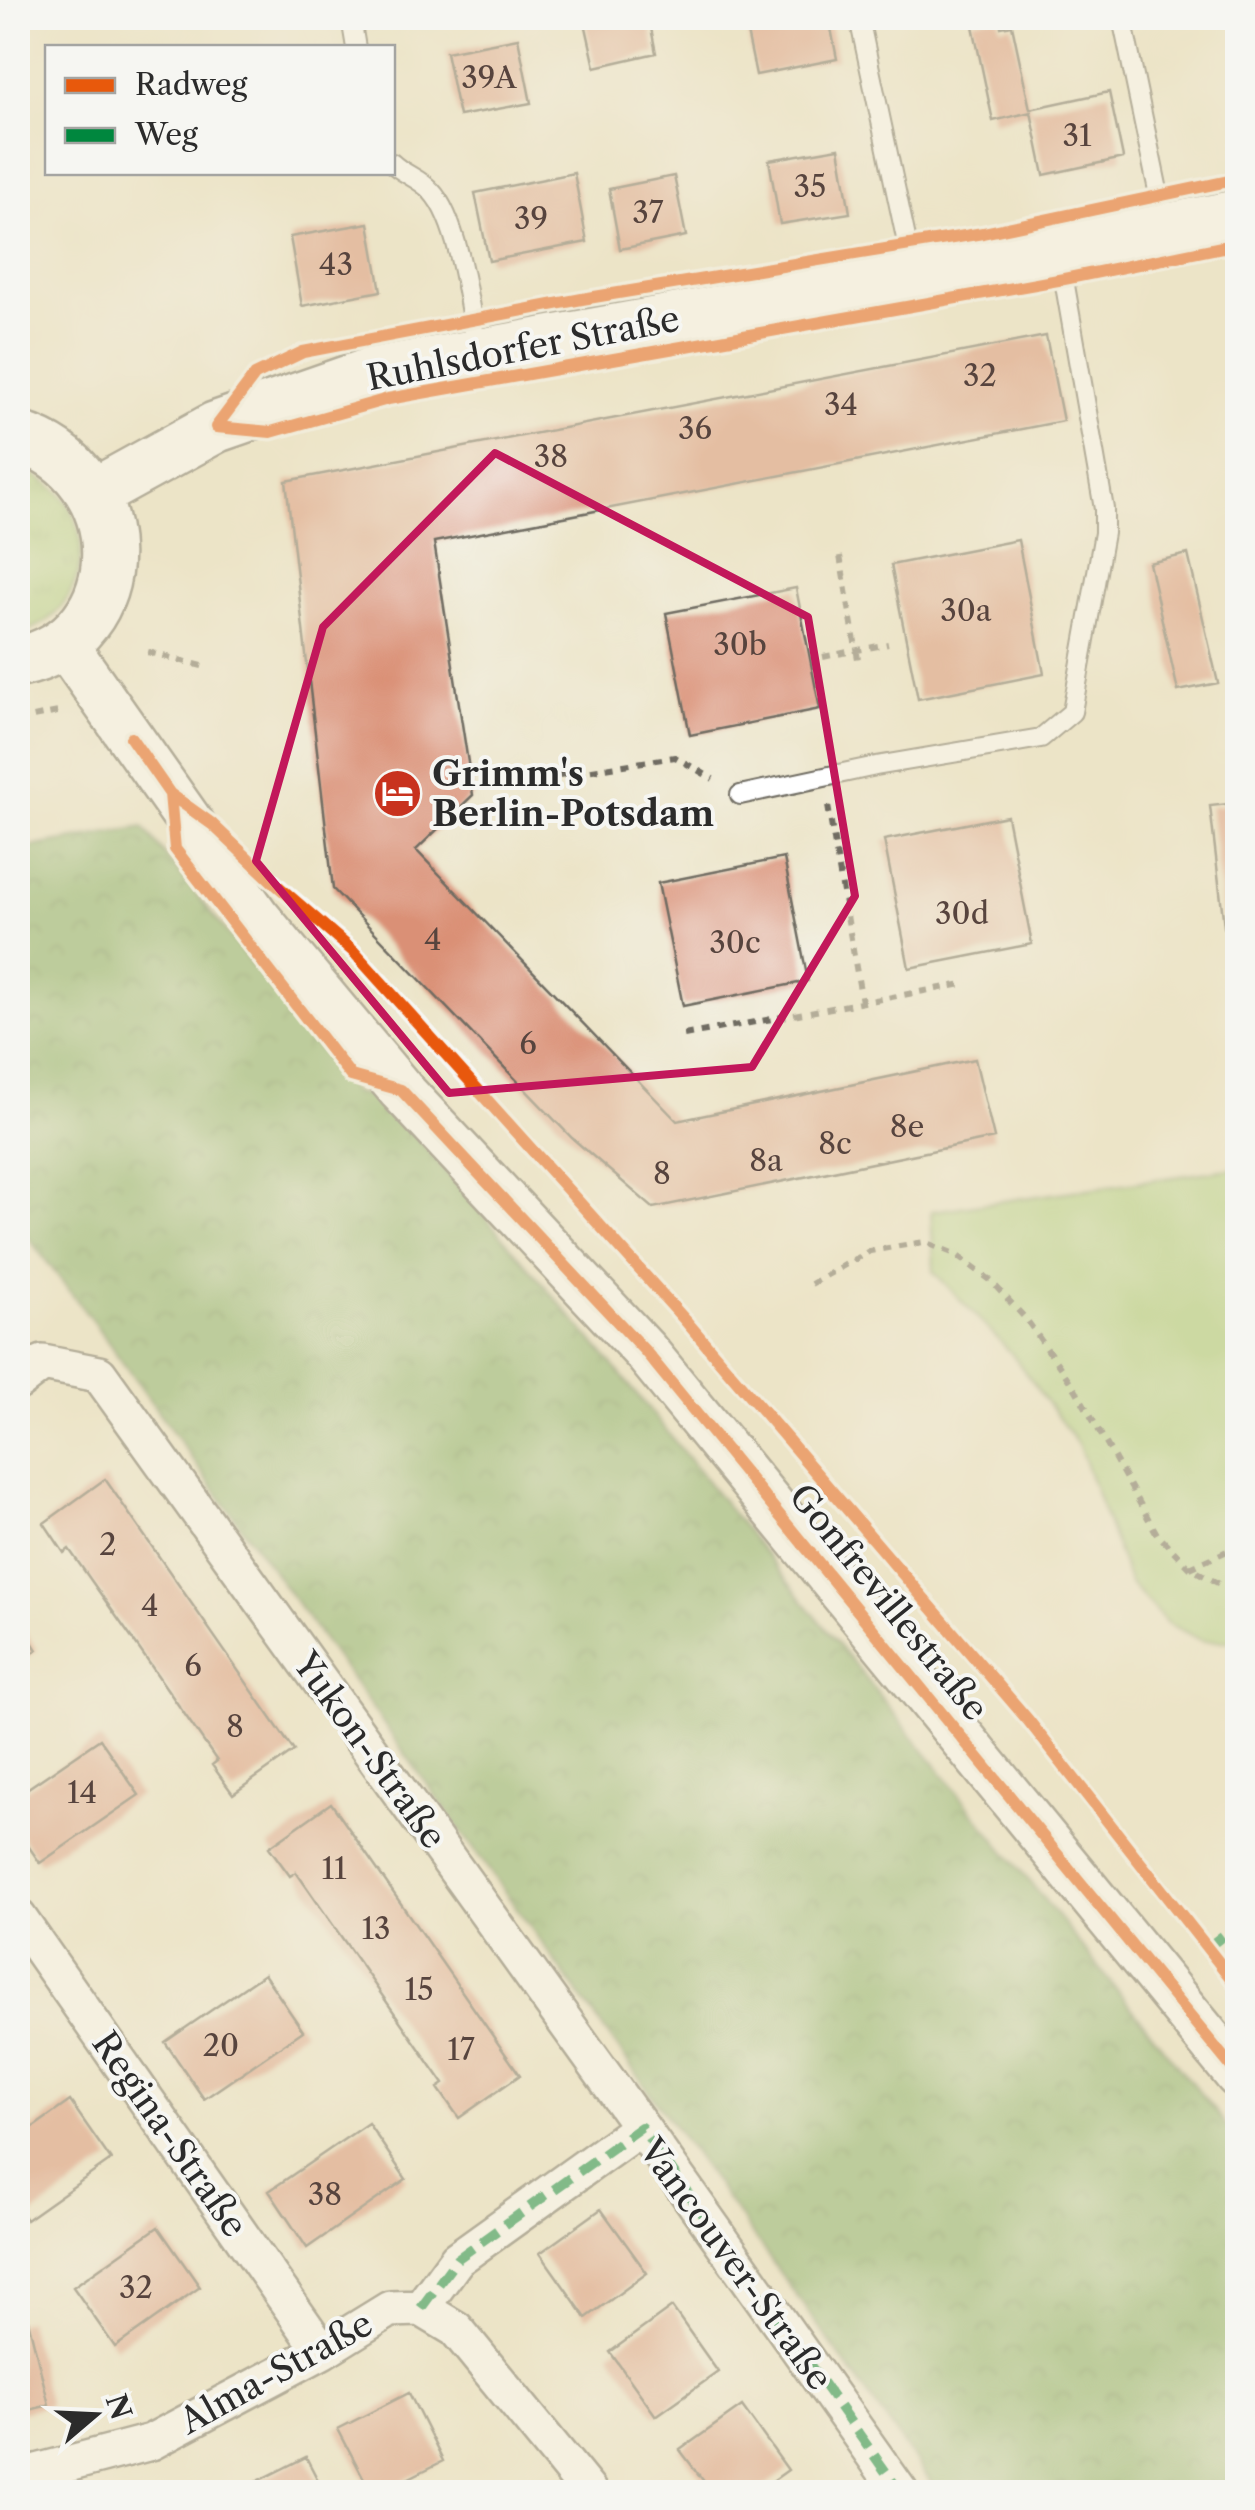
<svg xmlns="http://www.w3.org/2000/svg" width="1255" height="2510" font-family="'Libre Caslon Text',serif">
<style>
.grass{fill:url(#grass-tufts);stroke:#687c50;stroke-width:2.5}
.forest{fill:url(#forest-crowns);stroke:#586e49;stroke-width:2.5}
.park{fill:#a5cc76;stroke:#687c50;stroke-width:2.5}
.building{fill:#da9076}
.lines{fill:none;stroke-linecap:round;stroke-linejoin:round}
.service-casing{stroke:#6f6c62;stroke-width:22}
.minor-casing{stroke:#6f6c62;stroke-width:40}
.tertiary-casing{stroke:#6f6c62;stroke-width:50}
.secondary-casing{stroke:#6f6c62;stroke-width:55}
.path{stroke:#6f6c62;stroke-width:6;stroke-dasharray:8 8;stroke-linecap:butt}
.service{stroke:#fff;stroke-width:18}
.minor{stroke:#fff;stroke-width:35}
.tertiary{stroke:#fff;stroke-width:45}
.secondary{stroke:#fff;stroke-width:50}
.quiet{stroke:#00873e;stroke-width:10;stroke-dasharray:20 10;stroke-linecap:butt}
.cycleway-casing{stroke:#f6f6f2;stroke-width:19}
.cycleway{stroke:#e8590c;stroke-width:12}
.marked{fill:none;stroke:#c2185b;stroke-width:8;stroke-linejoin:round}
.labels{text-anchor:middle;dominant-baseline:central;stroke-width:8;stroke-linejoin:round;paint-order:stroke}
.number-label{font-size:30px;fill:#57443e}
.street-label{font-size:35px;fill:#2b2b2b;stroke:#f6f6f2}
.poi-label{font-size:35px;font-weight:bold;fill:#2b2b2b;stroke:#f6f6f2;text-anchor:start}
</style>
<defs>
<pattern id="grass-tufts" width="24" height="20" patternUnits="userSpaceOnUse" patternTransform="scale(2.5)"><rect width="24" height="20" fill="#a5cc76"/><path d="M3 7l-1-3M5 7V3M7 7l1-3M15 17l-1-3M17 17v-4M19 17l1-3" fill="none" stroke="#8eaf66"/></pattern>
<pattern id="forest-crowns" width="20" height="18" patternUnits="userSpaceOnUse" patternTransform="scale(2.5)"><rect width="20" height="18" fill="#84b067"/><path d="M2 6a3 3 0 1 1 6 0M12 15a3 3 0 1 1 6 0" fill="none" stroke="#6c8f55"/></pattern>
</defs>
<rect width="100%" height="100%" fill="#f6f6f2"/>
<filter id="ink" filterUnits="userSpaceOnUse"><feTurbulence type="fractalNoise" baseFrequency=".01" numOctaves="2"/><feDisplacementMap in="SourceGraphic" scale="20" xChannelSelector="R" yChannelSelector="G"/><feConvolveMatrix kernelMatrix="1 2 1 2 8 2 1 2 1" color-interpolation-filters="sRGB"/></filter>
<filter id="wash" filterUnits="userSpaceOnUse"><feTurbulence type="fractalNoise" baseFrequency=".0048" numOctaves="4" result="noise"/><feDisplacementMap in="SourceGraphic" scale="40" xChannelSelector="R" yChannelSelector="G"/><feGaussianBlur stdDeviation="2.25" result="paint"/><feColorMatrix in="noise" values="0 0 0 0 0 0 0 0 0 0 0 0 0 0 0 0 0 1.4 0 .05"/><feComposite in="paint" operator="in"/></filter>
<g filter="url(#wash)">
<rect width="100%" height="100%" fill="#ece4c7"/>
<path class="grass" d="M18 468C34 475 51 483 63 497 100 543 77 622 18 633Z"/>
<path class="forest" d="M143 827 354 1093 382 1097 618 1371 1237 2139V2492H938L97 1327 18 1224V849Z"/>
<path class="park" d="M1237 1168V1641H1203L1167 1623 1129 1582 1079 1446 1011 1353 934 1272 931 1211Z"/>
<g id="blocks">
<path class="building" d="M584 18H649L656 53 595 67Z
M744 18H829L837 59 756 75Z
M988 18H999L1001 27 1012 25 1030 109 1109 92 1123 158 1044 175 1031 112 993 121 972 21Z
M518 38 531 103 459 116 446 52Z
M839 148 850 213 780 224 769 160Z
M574 173 587 242 489 261 475 193Z
M674 176 686 236 620 249 609 189Z
M369 223 381 291 302 306 290 237Z
M1046 336 1063 421 434 542 473 795 416 850 677 1121 975 1059 994 1138 653 1208 572 1138 333 889 286 481Z
M1018 540 1044 674 918 699 891 565Z
M1188 554 1218 683 1178 691 1149 563Z
M796 588 820 709 690 735 666 613Z
M1238 803V951L1227 952 1210 806Z
M1007 816 1032 944 909 968 884 840Z
M784 858 808 981 683 1006 658 883Z
M105 1479 294 1751 233 1794 212 1765 217 1761 154 1670 69 1549 64 1553 44 1523Z
M18 1620 37 1650 18 1664Z
M100 1739 139 1795 40 1863 18 1831V1795Z
M331 1803 520 2075 459 2118 438 2088 444 2084 296 1872 290 1876 269 1847Z
M264 1974 303 2031 204 2099 165 2042Z
M70 2101 111 2160 26 2220 18 2208V2138Z
M368 2123 406 2179 307 2248 269 2191Z
M601 2209 647 2273 586 2318 540 2253Z
M158 2227 200 2287 115 2347 73 2287Z
M672 2307 718 2372 656 2416 610 2352Z
M28 2320 49 2405 18 2413V2323Z
M409 2393 443 2461 381 2492H371L338 2429Z
M742 2406 788 2470 757 2492H712L680 2450Z
M306 2457 324 2492H235L270 2475Z"/>
</g>
</g>
<g filter="url(#ink)">
<use href="#blocks" fill-opacity="0" stroke="#6f6c62" stroke-width="2.5"/>
<g class="lines">
<defs>
<path id="service" d="M859 18 913 271
M1122 18 1165 224
M356 48 353 30 358 18
M392 163C403 174 421 179 431 191 459 220 470 309 477 350
M740 795 876 766 1041 738 1072 712 1104 533V509L1059 251"/>
<path id="minor" d="M18 1382 43 1363 99 1374 641 2127 900 2492
M18 1917 322 2351
M421 2308 457 2259 641 2127
M421 2308 456 2329 589 2492
M18 2477 151 2442 322 2351 390 2309 421 2308"/>
<path id="tertiary" d="M63 642 256 916 401 1090 645 1351 1238 2075"/>
<path id="secondary" d="M18 437C136 471 138 638 18 662
M94 494 216 427 368 374 1059 250 1238 215"/>
</defs>
<use href="#service" class="service-casing"/>
<use href="#minor" class="minor-casing"/>
<use href="#tertiary" class="tertiary-casing"/>
<use href="#secondary" class="secondary-casing"/>
<path class="path" d="M840 556 859 665
M148 652 206 667
M823 657 888 644
M18 720 58 712
M496 785 675 757 713 779
M828 806 862 1002
M684 1035 963 984
M811 1284 870 1251 924 1242 955 1254 989 1279 1026 1319 1076 1390 1157 1534 1190 1568 1238 1594
M1190 1568 1238 1546"/>
<use href="#service" class="service"/>
<use href="#minor" class="minor"/>
<use href="#tertiary" class="tertiary"/>
<use href="#secondary" class="secondary"/>
<path class="quiet" d="M1207 1948 1238 1924
M421 2308 457 2259 641 2127 900 2492"/>
<defs>
<path id="cycleway" d="M216 427 255 375 303 352 582 299 983 233 1238 179
M216 427 271 432 388 399 1064 279 1222 247 1238 249
M131 738 170 794 212 824 272 881 354 952 685 1320 1028 1720 1238 1987
M170 794 175 849 351 1076 401 1090 645 1351 1238 2075"/>
</defs>
<use href="#cycleway" class="cycleway-casing"/>
<use href="#cycleway" class="cycleway"/>
</g>
</g>
<path d="M0 0H1255V2510H0ZM495 453 808 617 855 896 752 1067 449 1093 256 861 323 627Z" fill="#ece4c7" fill-opacity=".55" fill-rule="evenodd"/>
<path class="marked" d="M495 453 808 617 855 896 752 1067 449 1093 256 861 323 627Z"/>
<defs>
<symbol id="hotel-disc" viewBox="-11 -11 22 22"><circle r="9.5" fill="#c8321e" stroke="#f6f6f2"/><path d="M-6-4.5h1.5V1H6V5H4.5V3h-9V5H-6ZM-4 0a1.8 1.8 0 1 1 3.6 0ZM.5 0V-2.5h3Q6-2.5 6 0Z" fill="#fff"/></symbol>
</defs>
<g fill-rule="evenodd">
<use href="#hotel-disc" x="370" y="766" width="55" height="55"/>
</g>
<g class="labels">
<g class="number-label">
<text x="489" y="77">39A</text>
<text x="1077" y="135">31</text>
<text x="810" y="186">35</text>
<text x="648" y="212">37</text>
<text x="531" y="218">39</text>
<text x="336" y="264">43</text>
<text x="980" y="375">32</text>
<text x="841" y="404">34</text>
<text x="695" y="428">36</text>
<text x="551" y="456">38</text>
<text x="966" y="610">30a</text>
<text x="740" y="644">30b</text>
<text x="962" y="913">30d</text>
<text x="433" y="939">4</text>
<text x="735" y="942">30c</text>
<text x="528" y="1043">6</text>
<text x="907" y="1126">8e</text>
<text x="835" y="1143">8c</text>
<text x="766" y="1160">8a</text>
<text x="662" y="1173">8</text>
<text x="108" y="1544">2</text>
<text x="150" y="1605">4</text>
<text x="193" y="1665">6</text>
<text x="235" y="1726">8</text>
<text x="82" y="1792">14</text>
<text x="334" y="1868">11</text>
<text x="376" y="1928">13</text>
<text x="419" y="1989">15</text>
<text x="221" y="2045">20</text>
<text x="461" y="2049">17</text>
<text x="325" y="2194">38</text>
<text x="136" y="2287">32</text>
</g>
<g class="street-label">
<text transform="translate(523 348) rotate(-11)">Ruhlsdorfer Straße</text>
<text transform="translate(889 1602) rotate(51)">Gonfrevillestraße</text>
<text transform="translate(370 1750) rotate(54)">Yukon-Straße</text>
<text transform="translate(170 2134) rotate(55)">Regina-Straße</text>
<text transform="translate(736 2264) rotate(54)">Vancouver-Straße</text>
<text transform="translate(276 2372) rotate(-29)">Alma-Straße</text>
</g>
<g class="poi-label">
<text x="432" y="773">Grimm's<tspan x="432" dy="40">Berlin-Potsdam</tspan></text>
</g>
</g>
<rect width="1255" height="2510" fill="none" stroke="#f6f6f2" stroke-width="60"/>
<rect x="45" y="45" width="350" height="130" fill="#f6f6f2" stroke="#a5a5a2" stroke-width="2.5"/>
<rect x="65" y="78" width="50" height="15" fill="#e8590c" stroke="#a5a5a2" stroke-width="2.5"/>
<text x="135" y="95" font-size="30" fill="#2b2b2b">Radweg</text>
<rect x="65" y="128" width="50" height="15" fill="#00873e" stroke="#a5a5a2" stroke-width="2.5"/>
<text x="135" y="145" font-size="30" fill="#2b2b2b">Weg</text>
<g transform="translate(95 2415) rotate(71)" stroke="#f6f6f2" stroke-width="8" paint-order="stroke">
<path d="M0-8L18 38L0 25L-18 38Z" fill="#2b2b2b"/>
<text y="-15" font-size="28" font-weight="bold" text-anchor="middle" fill="#2b2b2b">N</text>
</g>
</svg>
